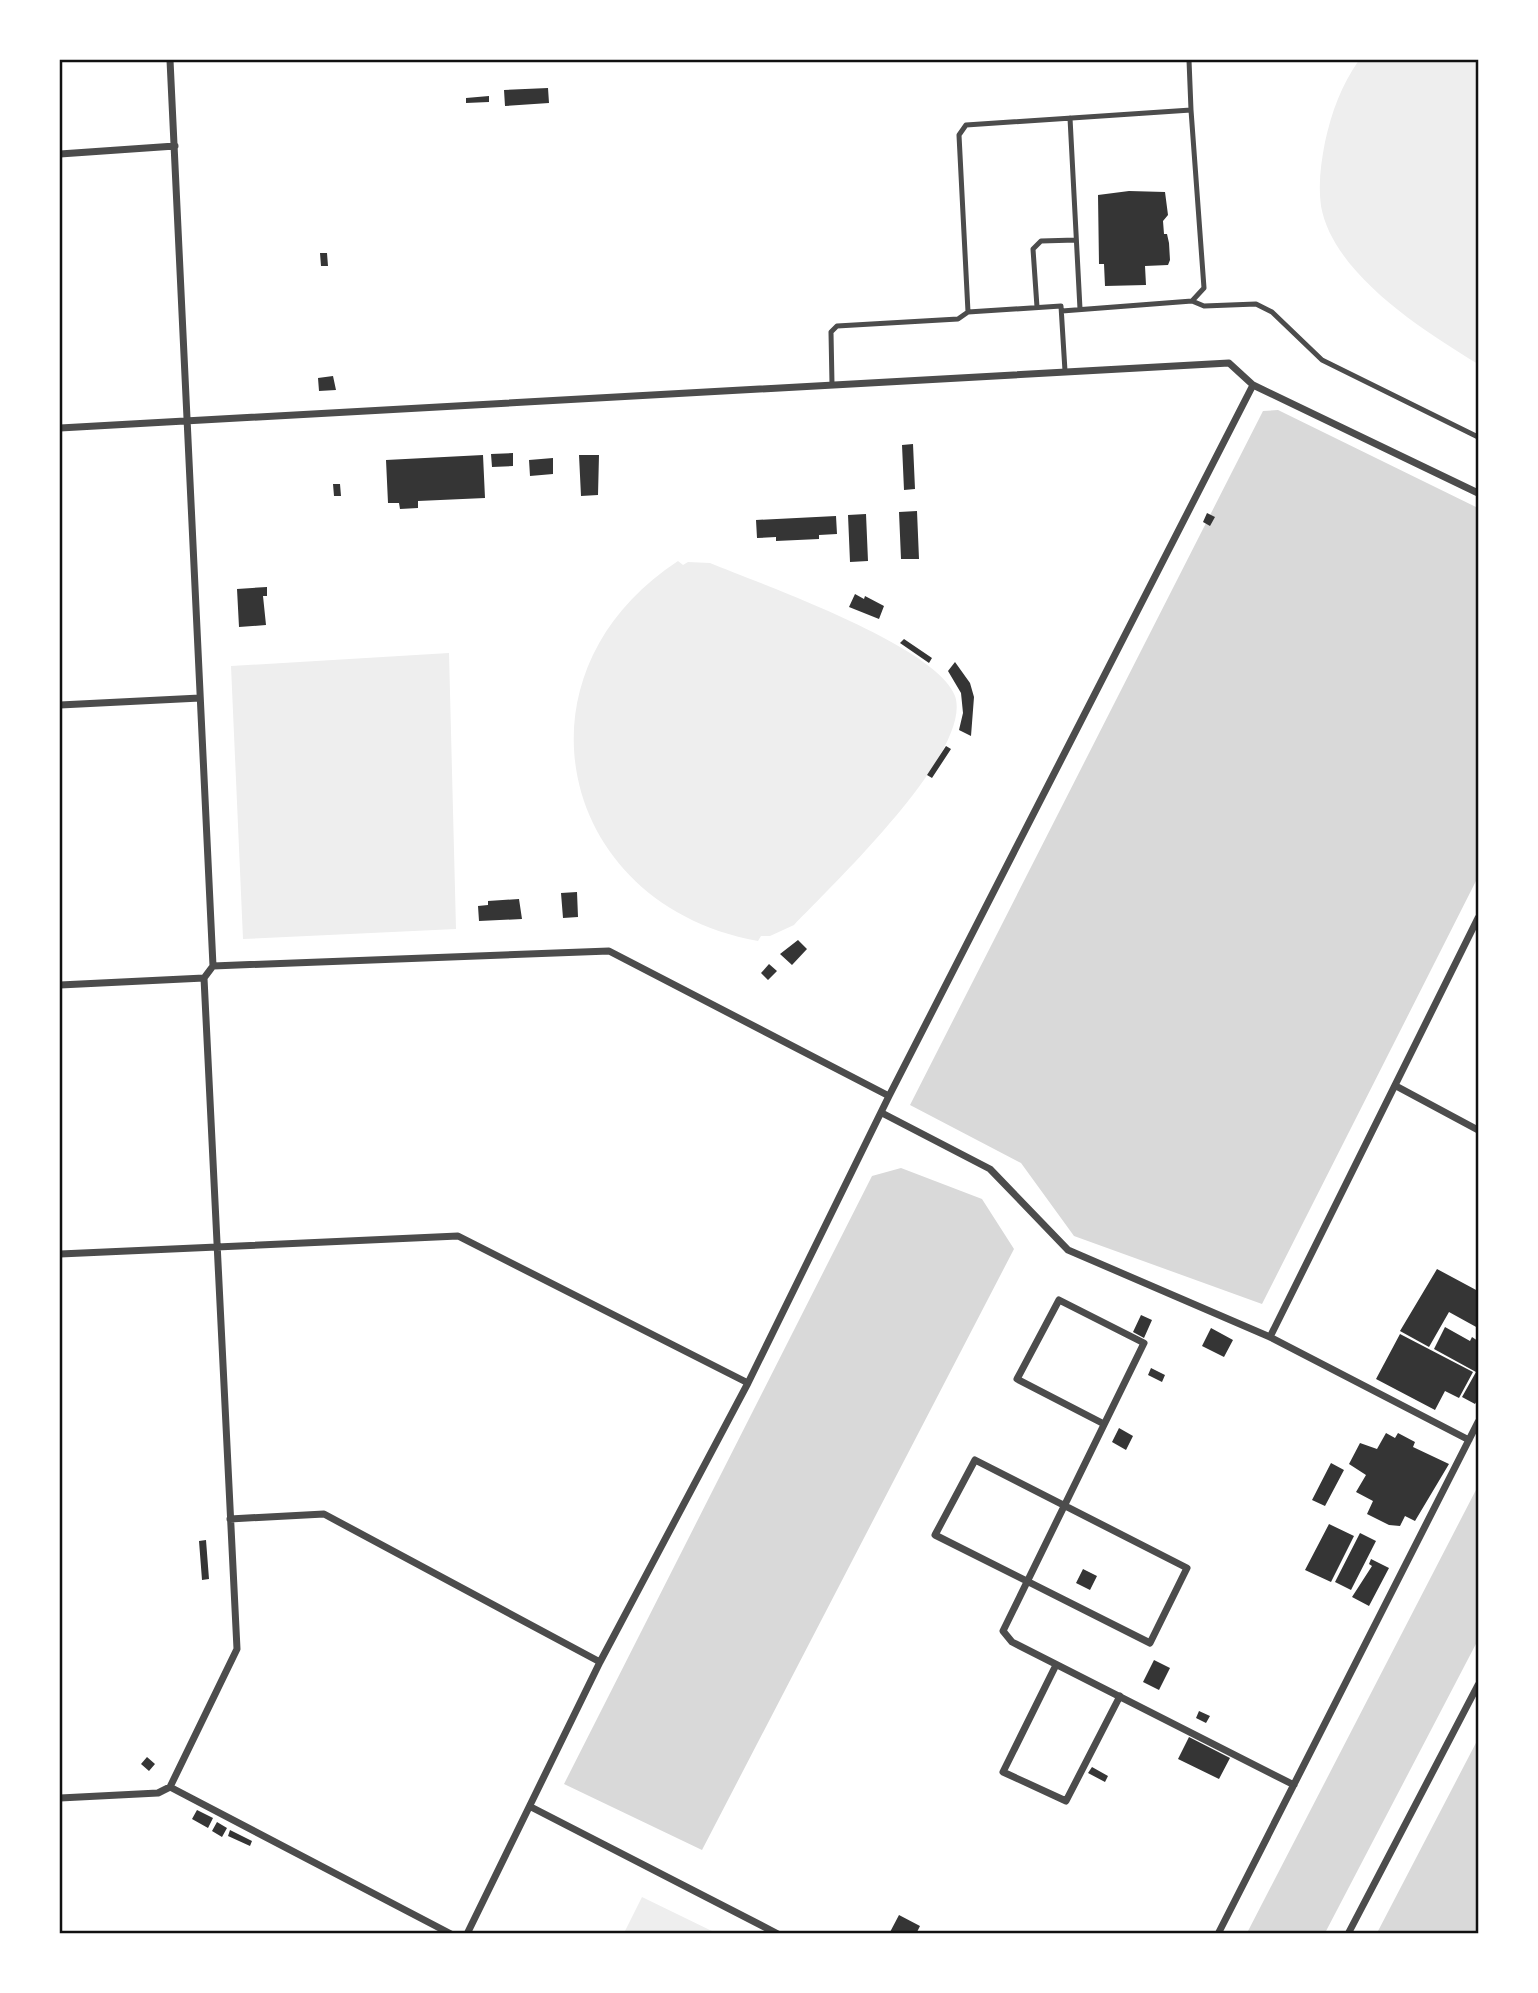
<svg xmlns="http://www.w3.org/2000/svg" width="1538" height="1993" font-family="'Asap Condensed',sans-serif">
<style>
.green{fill:#eee}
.water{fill:#d9d9d9}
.building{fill:#353535}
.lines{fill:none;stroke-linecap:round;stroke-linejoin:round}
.service{stroke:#4c4c4c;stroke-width:5}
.minor{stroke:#4c4c4c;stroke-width:7}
.neatline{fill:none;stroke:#111;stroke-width:2.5}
</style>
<rect width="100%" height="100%" fill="#fff"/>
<path class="green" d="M1359 60H1478V364C1424 331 1333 274 1321 206 1318 184 1321 163 1325 142 1332 111 1341 86 1359 60Z
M678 561 683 565 688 562 710 563C761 584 937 646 955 696 974 751 831 886 794 925L770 936H761L758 941C558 905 505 674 678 561Z
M449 653 456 929 243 939 231 666Z
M642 1897 716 1933H624Z"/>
<path class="water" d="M1278 410 1478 508V877L1262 1304 1074 1236 1021 1163 910 1105 1263 411Z
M901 1168 982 1199 1014 1249 702 1850 564 1784 872 1176Z
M1478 1486V1640L1325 1933H1247Z
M1478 1739V1933H1377Z"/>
<path class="building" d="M548 88 549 103 505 106 504 90Z
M489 96V102L466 103V98Z
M1129 191 1165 192 1168 215 1163 221 1164 234H1167L1169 243 1170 260 1168 265 1145 266 1146 285 1105 286 1104 264H1099L1098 195Z
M320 253H327L328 266H321Z
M333 376 336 390 319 391 318 378Z
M913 444 915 489 904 490 902 445Z
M513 453V466L492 467 491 454Z
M483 455 485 498 418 501V508L400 509 399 503H388L386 460Z
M579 455H599L598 495 581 496Z
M553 458V474L530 476 529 460Z
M333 484H340L341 496H334Z
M917 511 919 559H901L899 512Z
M1207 513 1215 517 1210 526 1203 522Z
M866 514 868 561 850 562 848 515Z
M836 516 837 534 819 535V539L776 541V537L757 538 756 520Z
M267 587V596H263L266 625 239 627 237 589Z
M855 594 864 599 865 596 884 606 879 619 849 607Z
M904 639 932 658 929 663 900 643Z
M955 662 970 683 974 697 971 736 959 730 963 713 961 693 948 671Z
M946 746 951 749 932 778 927 775Z
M577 892 578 917 563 918 561 893Z
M519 899 522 919 479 921 478 906 488 905V901Z
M798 940 807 949 792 965 780 954Z
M769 964 777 971 768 980 761 973Z
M1437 1269 1478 1291V1328L1449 1312 1429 1347 1400 1331Z
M1141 1315 1152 1320 1144 1338 1133 1332Z
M1445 1327 1470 1341 1472 1337 1478 1341V1399L1475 1404 1462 1397 1476 1372 1434 1349Z
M1211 1328 1233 1340 1224 1357 1202 1346Z
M1400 1334 1473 1372 1459 1398 1445 1391 1435 1410 1376 1379Z
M1151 1368 1165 1375 1162 1382 1148 1375Z
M1119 1428 1133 1436 1126 1450 1112 1442Z
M1386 1433 1395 1438 1398 1433 1415 1442 1413 1447 1449 1464 1415 1521 1405 1516 1400 1526 1389 1525 1367 1514 1373 1501 1356 1492 1366 1475 1349 1464 1360 1443 1377 1449Z
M1331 1463 1344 1470 1325 1506 1312 1500Z
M1329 1524 1354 1536 1331 1582 1305 1570Z
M1360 1533 1376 1541 1351 1590 1335 1582Z
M206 1540 209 1579 202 1580 199 1541Z
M1371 1559 1389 1568 1369 1606 1352 1597 1372 1566 1369 1564Z
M1083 1569 1097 1576 1090 1590 1076 1583Z
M1154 1660 1170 1668 1159 1690 1143 1682Z
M1199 1711 1210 1716 1206 1723 1196 1718Z
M1189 1737 1230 1758 1219 1779 1178 1759Z
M147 1757 155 1764 149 1771 141 1764Z
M1092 1767 1108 1776 1105 1782 1088 1773Z
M197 1810 213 1818 208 1828 192 1819Z
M217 1822 227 1828 222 1837 212 1831Z
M230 1830 252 1841 250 1846 228 1836Z
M899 1915 920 1926 916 1934H889Z"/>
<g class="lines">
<path class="service" d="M1191 110 1204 288 1192 301
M1070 118 1080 309
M1037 307 1033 249 1041 241 1076 240
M1062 311 1192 301 1204 306 1256 304 1272 312 1322 360 1478 437
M1065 371 1061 306 968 312 959 135 966 125 1191 110 1189 60
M832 384 831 332 837 326 958 319 968 312"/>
<path class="minor" d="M60 154 175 146
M60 428 1229 363 1253 385 1478 493
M60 705 200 698
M213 966 609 951 889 1096
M60 985 204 978
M1396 1086 1478 1130
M882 1113 990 1169 1068 1250 1270 1337 1469 1440
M60 1254 458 1236 748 1383
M1270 1337 1478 918
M1104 1424 1017 1379 1059 1300 1144 1343 1003 1631 1012 1642 1294 1785
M975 1460 1187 1568 1150 1643 935 1535Z
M230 1519 324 1514 600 1662
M1056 1665 1003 1772 1066 1801 1120 1696
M170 1787 451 1934
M60 1798 158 1793 170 1787 237 1649 204 978 213 966 170 60
M531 1807 778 1934
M467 1934 600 1662 748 1383 889 1096 1253 385
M1218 1934 1478 1422
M1348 1934 1478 1685"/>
</g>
<rect width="1538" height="1993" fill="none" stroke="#ffffff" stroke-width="122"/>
<rect x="61" y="61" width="1416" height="1871" class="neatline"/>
</svg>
